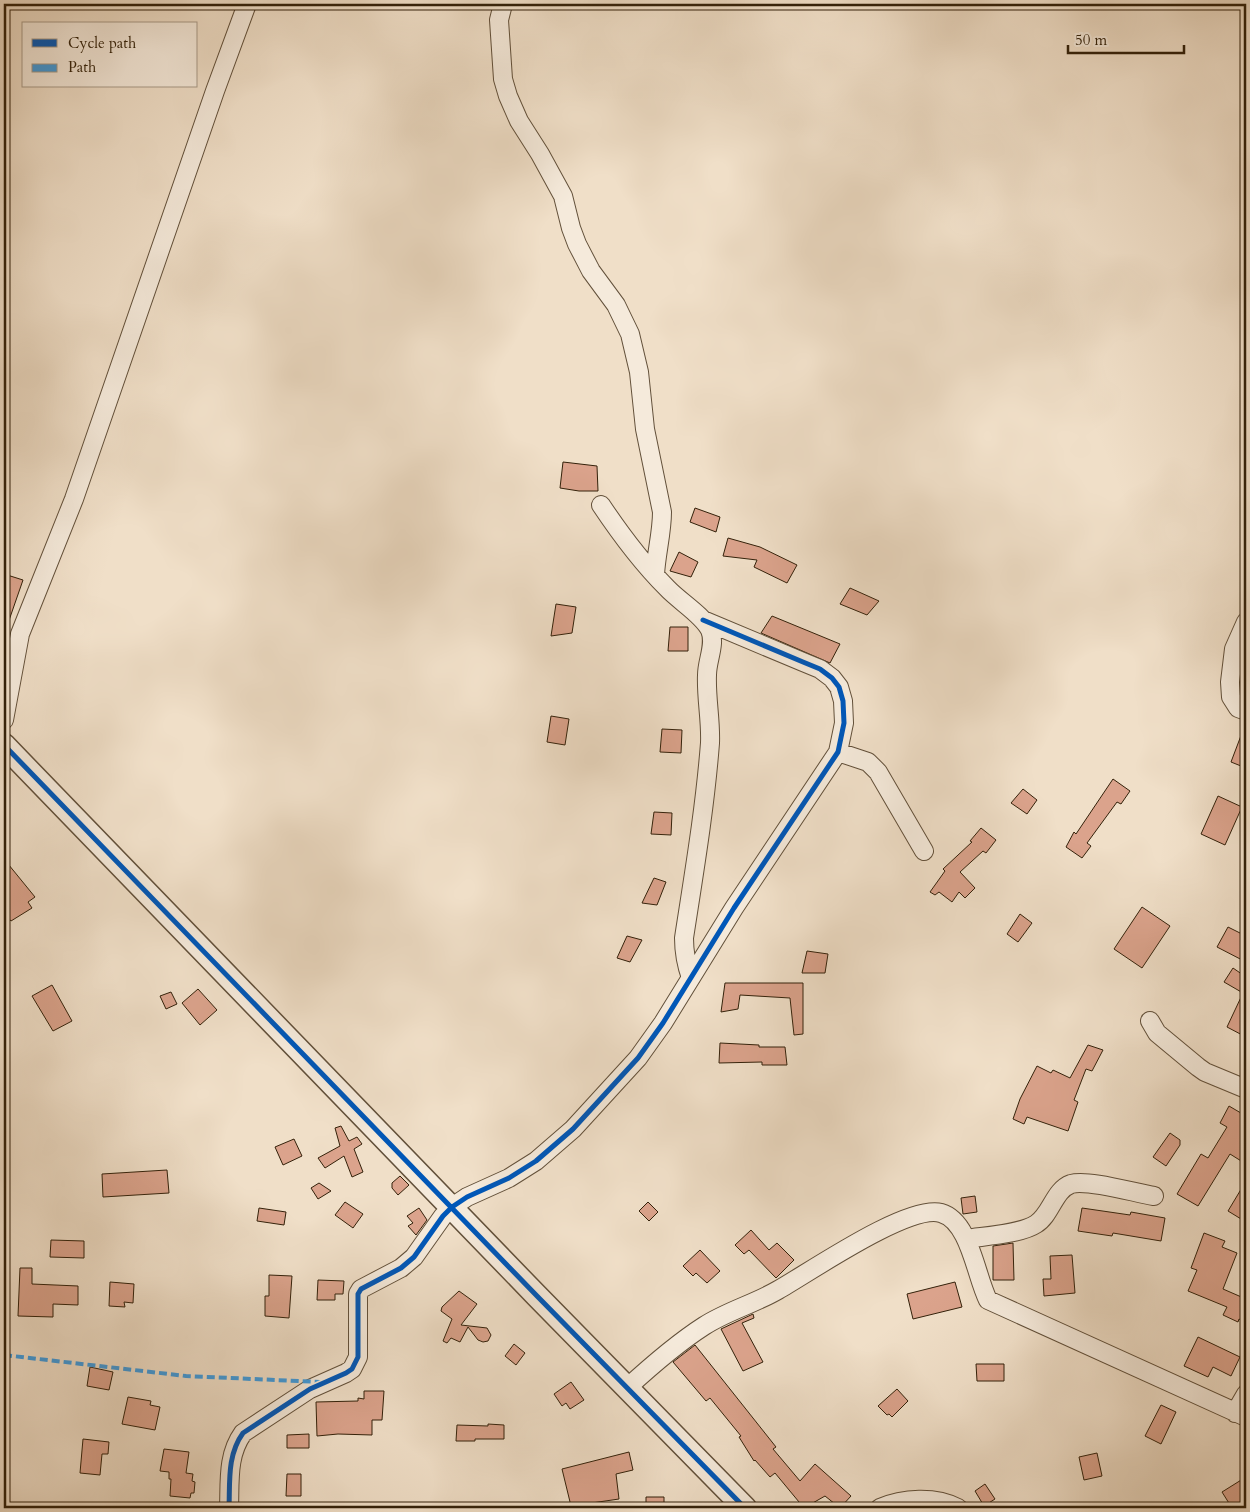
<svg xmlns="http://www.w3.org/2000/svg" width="1250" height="1512" font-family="Cardo,serif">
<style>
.building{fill:#dba38c;stroke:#33210a}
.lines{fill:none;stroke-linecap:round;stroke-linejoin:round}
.minor-casing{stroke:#62503a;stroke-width:20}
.tertiary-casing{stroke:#62503a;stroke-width:25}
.minor{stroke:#f5eadb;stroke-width:18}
.tertiary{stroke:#f5eadb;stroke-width:22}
.quiet{stroke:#3e9bde;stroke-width:4;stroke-dasharray:8 4;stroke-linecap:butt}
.cycleway-casing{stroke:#f5eadb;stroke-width:8}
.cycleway{stroke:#0057b8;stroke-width:5}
</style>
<rect width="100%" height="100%" fill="#f0dfc8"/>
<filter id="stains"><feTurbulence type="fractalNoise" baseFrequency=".004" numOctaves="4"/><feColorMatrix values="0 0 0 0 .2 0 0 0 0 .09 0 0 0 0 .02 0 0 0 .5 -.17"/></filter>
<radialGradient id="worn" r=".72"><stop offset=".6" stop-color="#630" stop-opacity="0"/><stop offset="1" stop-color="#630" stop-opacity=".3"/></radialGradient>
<path class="building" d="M563 462 597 466 598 491H579L560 488Z
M695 508 720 517 716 532 690 522Z
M728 538 760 547 797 565 787 583 754 567 757 560 723 556Z
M679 552 698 562 691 577 670 571Z
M4 574 23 580 6 629H4Z
M850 588 879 601 867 615 840 604Z
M556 604 576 607 572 633 551 636Z
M772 616 840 644 830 663 761 633Z
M670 627H688V651H668Z
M551 716 569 719 565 745 547 742Z
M1245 725 1246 726V768L1231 762Z
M662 729 682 730 681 753 660 752Z
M1113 779 1130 791 1121 804 1117 802 1087 843 1091 846 1082 858 1066 847 1074 832 1076 834Z
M1023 789 1037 800 1027 814 1011 803Z
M1218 796 1242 807 1225 845 1201 834Z
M654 812 672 813 671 835 651 834Z
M981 828 996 840 986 853 983 851 960 872 975 888 965 898 959 892 952 902 939 892 935 895 930 892 945 871 943 869 972 842 970 841Z
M4 859 35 897 28 902 32 908 11 921 4 913Z
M654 878 666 882 657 905 642 903Z
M1142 907 1170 926 1142 968 1114 949Z
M1020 914 1032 923 1018 942 1007 934Z
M1228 927 1246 936V962L1217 947Z
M627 936 642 940 630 962 617 958Z
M807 951 828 954 825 973H802Z
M1233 968 1246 977V1037L1227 1027 1243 993 1224 982Z
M725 983H803V1034L794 1035 790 998 740 995 738 1009 721 1012Z
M52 985 72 1021 53 1031 32 996Z
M198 989 217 1010 200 1025 182 1003Z
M171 992 177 1004 166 1009 160 996Z
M720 1043 759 1045V1047H785L787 1065H762V1062L719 1063Z
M1088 1045 1103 1050 1092 1071 1086 1069 1074 1100 1078 1102 1068 1131 1027 1117 1024 1124 1013 1119 1020 1099 1037 1066 1051 1073 1053 1070 1070 1078Z
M1229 1106 1246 1116V1164L1230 1154 1198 1206 1177 1194 1201 1154 1208 1158 1227 1127 1220 1123Z
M341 1126 349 1141 357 1137 362 1144 354 1149 363 1172 352 1177 344 1156 325 1168 318 1158 340 1146 335 1128Z
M1170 1133 1180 1140V1145L1166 1166 1153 1157Z
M294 1139 302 1156 283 1165 275 1147Z
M167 1170 169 1193 103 1197 102 1174Z
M400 1176 409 1185 398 1195 392 1188V1183Z
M1246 1181V1222L1228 1211Z
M319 1183 331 1191 318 1199 311 1188Z
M975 1196 977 1212 963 1214 961 1198Z
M345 1202 363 1214 353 1228 335 1215Z
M648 1202 658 1212 649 1221 639 1211Z
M259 1208 286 1212 284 1225 257 1221Z
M419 1208 427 1220 416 1235 408 1226 413 1223 407 1216Z
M1082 1208 1130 1215 1131 1212 1165 1218 1161 1241 1113 1233 1112 1236 1078 1231Z
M751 1230 769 1250 777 1243 794 1260 776 1278 749 1250 744 1254 735 1245Z
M1204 1233 1225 1241 1222 1247 1237 1253 1223 1289 1246 1299V1323L1239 1319 1238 1322 1223 1315 1227 1307 1188 1291 1197 1270 1191 1268Z
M51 1240 84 1241V1258L50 1257Z
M1013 1243 1014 1280H993V1246Z
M700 1250 720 1271 707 1283 696 1273 693 1276 683 1266Z
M1072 1255 1075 1293 1044 1296 1043 1279H1051L1050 1256Z
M20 1268H32V1284L78 1286V1305L53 1304V1317L18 1316Z
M269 1275 292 1276 289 1318 265 1316V1296H269Z
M318 1280 344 1281 343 1294H335V1300H317Z
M110 1282 134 1284 133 1303 124 1302 125 1307 109 1306Z
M955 1282 962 1307 913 1319 907 1294Z
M459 1291 477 1304 461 1325 487 1328 491 1335 488 1341 483 1342 478 1340 468 1327 460 1342 451 1338 447 1343 443 1341 452 1319 441 1311 442 1307Z
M753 1314 754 1318 742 1323 763 1362 743 1371 721 1329Z
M1198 1337 1240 1357 1231 1376 1213 1367 1208 1377 1184 1366Z
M514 1344 525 1353 516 1365 505 1356Z
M695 1345 776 1447 773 1449 800 1481 815 1464 851 1496 840 1508 825 1496 804 1508 775 1473 770 1477 755 1460 754 1461 739 1437 741 1436 710 1398 706 1401 673 1362Z
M976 1364H1004V1381H977Z
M90 1367 113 1372 109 1390 87 1386Z
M571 1382 584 1400 570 1409 566 1403 562 1406 554 1394Z
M897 1389 908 1401 892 1417 889 1414 887 1415 878 1406Z
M364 1391H384L382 1420H372V1435L338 1434 317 1436 316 1402 358 1401V1398L364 1399Z
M128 1397 151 1401 150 1405 160 1407 155 1430 122 1424Z
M1161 1405 1176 1412 1161 1444 1145 1436Z
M488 1424 504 1425V1439H475V1441H456L457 1425 488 1426Z
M309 1434V1448H287V1435Z
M83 1439 109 1442 108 1454H102L100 1475 80 1473Z
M164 1449 189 1452 186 1473 193 1474 192 1481 195 1482 194 1493H191L190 1498 170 1496 171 1479H169V1472L160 1471Z
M629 1452 633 1470 616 1474 619 1499 571 1506 562 1469Z
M1097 1453 1102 1476 1084 1480 1079 1457Z
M287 1474H301V1496H286Z
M1246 1477V1502L1236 1508H1232L1222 1492Z
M985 1484 995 1499 984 1506 975 1491Z
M646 1497H664V1508H646Z"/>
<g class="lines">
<defs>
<path id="minor" d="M503 4 499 20 503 79 508 96 519 121 540 154 563 196 571 228 577 244 591 271 616 305 630 334 639 372 645 429 662 512C662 533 656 554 655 575
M601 505C621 535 642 563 667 588 679 601 703 615 710 630 716 644 707 660 707 675 706 698 711 720 710 743 705 808 694 873 684 938 684 953 686 964 691 978
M1246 622 1234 649 1230 682 1231 697 1238 708 1246 711
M4 720 20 634 74 499 215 91 247 4
M838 752 868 762 878 772 924 851
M1150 1021 1157 1033 1198 1067 1205 1072 1246 1089
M966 1239C985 1236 1021 1234 1036 1224 1051 1215 1054 1190 1071 1184 1088 1179 1135 1193 1154 1196
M627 1388C651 1366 676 1344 704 1326 727 1311 754 1304 778 1290 810 1272 908 1204 941 1213 970 1221 976 1277 988 1300L1246 1417
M1235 1413 1246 1394
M229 1508C230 1482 227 1455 243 1433L310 1389 346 1373 352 1369 358 1357V1294L361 1289 401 1268 414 1257 443 1216 452 1207 467 1197 509 1178 536 1161 573 1129 638 1058 663 1023 734 908 838 752 844 723 843 701 839 687 832 678 820 669 803 662 703 620
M880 1508C903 1498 935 1496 958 1508"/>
<path id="tertiary" d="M4 745 537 1296 745 1508"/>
</defs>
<use href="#minor" class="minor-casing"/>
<use href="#tertiary" class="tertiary-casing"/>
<use href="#minor" class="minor"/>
<use href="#tertiary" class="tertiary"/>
<path class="quiet" d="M4 1355 186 1376 320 1382"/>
<defs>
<path id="cycleway" d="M4 745 537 1296 745 1508
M229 1508C230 1482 227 1455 243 1433L310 1389 346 1373 352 1369 358 1357V1294L361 1289 401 1268 414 1257 443 1216 452 1207 467 1197 509 1178 536 1161 573 1129 638 1058 663 1023 734 908 838 752 844 723 843 701 839 687 832 678 820 669 803 662 703 620"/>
</defs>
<use href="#cycleway" class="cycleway-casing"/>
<use href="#cycleway" class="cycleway"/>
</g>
<rect width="1250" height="1512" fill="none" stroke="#f0dfc8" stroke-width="20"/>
<rect x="5" y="5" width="1240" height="1502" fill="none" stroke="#33210a" stroke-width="2.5"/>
<rect x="10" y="10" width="1230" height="1492" fill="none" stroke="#33210a"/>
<rect x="22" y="22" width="175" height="65" fill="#f5eadb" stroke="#a79a87"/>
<rect x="32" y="39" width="25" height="8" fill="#0057b8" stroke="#a79a87"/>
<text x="68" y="48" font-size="15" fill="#33210a">Cycle path</text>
<rect x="32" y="64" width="25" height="8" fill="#3e9bde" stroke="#a79a87"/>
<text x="68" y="72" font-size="15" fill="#33210a">Path</text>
<path d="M1068 45v8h116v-8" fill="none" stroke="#33210a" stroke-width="2.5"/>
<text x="1075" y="45" font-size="15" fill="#33210a" stroke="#f5eadb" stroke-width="4" paint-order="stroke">50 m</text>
<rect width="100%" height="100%" filter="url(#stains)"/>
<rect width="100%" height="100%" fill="url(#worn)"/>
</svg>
